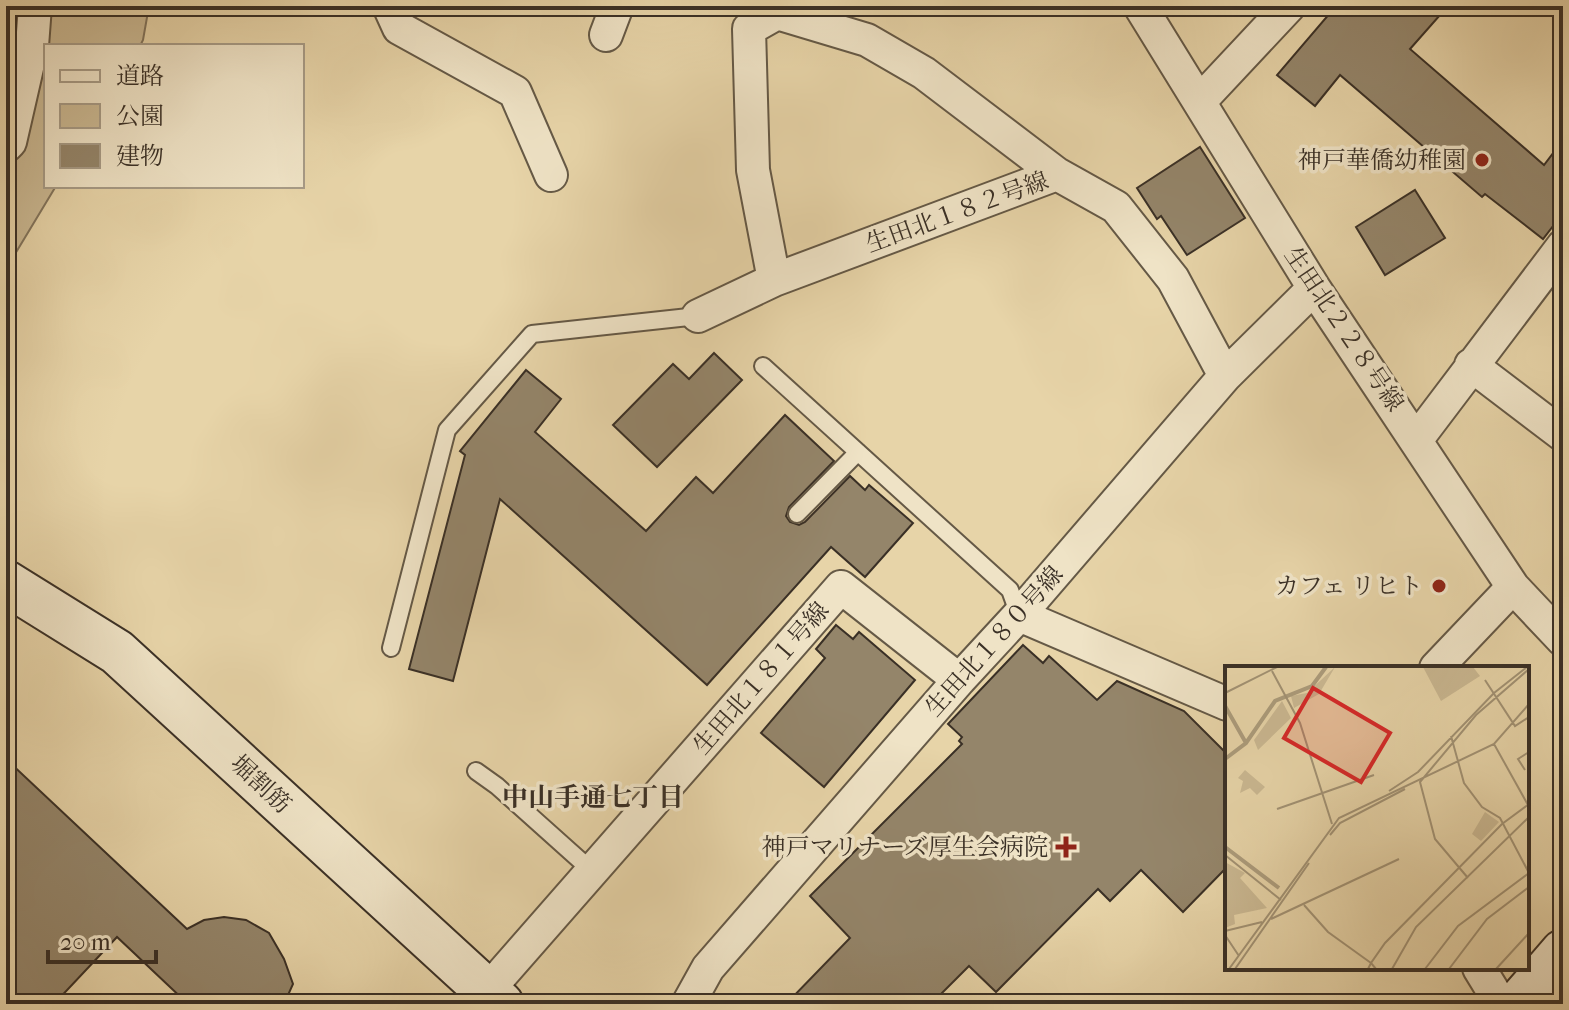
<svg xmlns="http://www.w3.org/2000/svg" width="1569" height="1010" font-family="'IM FELL French Canon','Noto Serif JP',serif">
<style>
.green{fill:#cab892;stroke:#82745c;stroke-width:2}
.building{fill:#94856a;stroke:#3a3026;stroke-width:2}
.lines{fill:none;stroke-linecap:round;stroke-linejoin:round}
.lane-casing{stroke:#655946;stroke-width:20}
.street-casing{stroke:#655946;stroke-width:36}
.secondary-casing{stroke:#3a3026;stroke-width:48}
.lane{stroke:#efe3c6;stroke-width:16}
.street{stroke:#efe3c6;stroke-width:32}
.secondary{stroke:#efe3c6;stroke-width:44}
.poi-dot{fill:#8f2418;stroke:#efe3c6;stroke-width:3}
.labels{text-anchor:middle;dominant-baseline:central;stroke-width:7;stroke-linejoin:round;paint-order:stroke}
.poi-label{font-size:24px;fill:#3a3026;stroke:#efe3c6;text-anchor:end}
.street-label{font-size:24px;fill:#3a3026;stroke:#efe3c6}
.neighbourhood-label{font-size:26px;font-weight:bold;fill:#3a3026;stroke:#efe3c6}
.inset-river{fill:none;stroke:#ac9c7c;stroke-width:4}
.inset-road{fill:none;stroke:#a29274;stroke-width:2}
.view{fill:#d62828;fill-opacity:0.15;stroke:#d62828;stroke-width:4}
.inset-edge{fill:none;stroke:#3a3026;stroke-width:4}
</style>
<rect width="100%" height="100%" fill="#e7d4a8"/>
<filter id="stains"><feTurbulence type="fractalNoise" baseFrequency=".0025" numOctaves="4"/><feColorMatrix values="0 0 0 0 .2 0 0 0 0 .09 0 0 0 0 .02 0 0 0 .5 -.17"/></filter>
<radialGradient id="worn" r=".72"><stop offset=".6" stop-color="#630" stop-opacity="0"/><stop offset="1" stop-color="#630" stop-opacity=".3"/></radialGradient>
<path class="green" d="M6 6H149L143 40 140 46H46V186H56L6 269Z"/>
<path class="building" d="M1336 6H1448L1410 49 1544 165 1563 140V213L1543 239 1485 194 1482 197 1340 75 1315 106 1277 75Z
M1200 147 1245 218 1187 255 1161 216 1157 219 1137 188Z
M1415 190 1445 238 1385 275 1356 227Z
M714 353 742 380 657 467 613 425 673 364 689 379Z
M526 370 561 399 535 432 646 531 696 477 713 493 785 415 834 461 789 507 786 516 790 522 799 525 805 522 850 476 865 490 869 485 913 523 865 577 831 547 707 685 500 499 453 681 409 669 465 455 460 451Z
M836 625 853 639 859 632 915 680 824 787 761 733 825 658 816 649Z
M1023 645 1043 663 1049 656 1097 700 1117 681 1184 711 1227 754V867L1183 912 1141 870 1110 901 1098 889 996 992 969 966 931 1004H786L850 938 810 896 962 744 959 741 962 737 948 724Z
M6 759 187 929 204 920 224 917 246 920 269 933 284 959 293 984 284 1004H188L117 937 54 1004H6Z"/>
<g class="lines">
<defs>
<path id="lane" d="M763 366 1010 590 1019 615
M797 514 858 452
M391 648 447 430 532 334 698 316
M476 771 497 786 592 871"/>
<path id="street" d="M389 6 399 28 515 92 551 175
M1140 6 1314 288 1513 587 1563 640
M777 13 867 40 924 73 1057 174 1116 207 1173 279 1225 376
M606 35 617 6
M1200 101 1289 6
M6 146 10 142 32 46 35 6
M774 280 753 170 749 29 777 13V6
M698 316 774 280 1057 174
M1471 365 1563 435
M1417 439 1563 246
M1019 615 1227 704
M1436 668 1513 587
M1479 968 1501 1004
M487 991 841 587 959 680
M688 1004 708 968 959 680 1019 615 1225 376 1314 288"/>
<path id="secondary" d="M6 583 117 652 501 1004
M1518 1004 1563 952"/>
</defs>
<use href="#lane" class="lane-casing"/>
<use href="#street" class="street-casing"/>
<use href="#secondary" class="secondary-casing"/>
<use href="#lane" class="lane"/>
<use href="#street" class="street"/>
<use href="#secondary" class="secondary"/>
</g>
<g class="poi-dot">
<circle cx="1482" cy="160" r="8"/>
<circle cx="1439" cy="586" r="8"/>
<path d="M1062 835h8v8h8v8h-8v8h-8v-8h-8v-8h8z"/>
</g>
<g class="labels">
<g class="poi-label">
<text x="1466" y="160">神戸華僑幼稚園</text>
<text x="1423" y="586">カフェ リヒト</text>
<text x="1048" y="847">神戸マリナーズ厚生会病院</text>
</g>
<g class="street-label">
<text transform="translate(957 212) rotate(-20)">生田北１８２号線</text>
<text transform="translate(1344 329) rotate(56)">生田北２２８号線</text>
<text transform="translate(994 641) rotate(-48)">生田北１８０号線</text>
<text transform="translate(761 678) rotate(-49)">生田北１８１号線</text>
<text transform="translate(261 784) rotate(43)">堀割筋</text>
</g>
<g class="neighbourhood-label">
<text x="593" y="797">中山手通七丁目</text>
</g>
</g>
<g transform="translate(1225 666)">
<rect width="304" height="304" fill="#e7d4a8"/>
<path d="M110 1 94 28 69 42 66 30 82 27ZM198 1H248L255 10 216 35ZM57 35 66 52 33 84 29 74ZM20 104 40 121 32 129 25 122 15 127 18 115 13 112ZM260 146 274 156 256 175 247 168ZM0 196 20 207 15 212 42 242 9 249 10 258 0 262Z" fill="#cab892"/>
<path class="inset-river" d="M0 40 21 77M0 93 21 77 50 35 87 20 101 1M0 181 54 222"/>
<path class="inset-road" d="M47 5 75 57 107 158M260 14 290 60 304 51M0 27 52 1M269 78 303 139M300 104 293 93 304 86M164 125 193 106 269 27 302 1M52 143 149 109M105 169 115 157 180 123M0 189 56 234M243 212 210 173 195 116 251 49 304 3M79 239 103 266 146 297 143 303M46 253 174 193M0 265 37 256M0 269 14 290M4 303 114 152 269 78 304 38M10 303 84 197M151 303 146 297 160 277 277 158 304 138M167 303 191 261 304 151M200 303 233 260 304 207 275 152 257 141 239 117 226 70M224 303 262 253 304 221M271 303 304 267"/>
<path class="view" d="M88 22 165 67 136 116 59 72Z"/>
<rect width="304" height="304" class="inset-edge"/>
</g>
<rect width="1569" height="1010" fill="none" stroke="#e7d4a8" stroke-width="32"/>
<rect x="8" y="8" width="1553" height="994" fill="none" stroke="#3a3026" stroke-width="4"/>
<rect x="16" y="16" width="1537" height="978" fill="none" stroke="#3a3026" stroke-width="2"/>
<rect x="44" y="44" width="260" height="144" fill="#efe3c6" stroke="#a79b86" stroke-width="2"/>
<rect x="60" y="70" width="40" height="12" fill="#efe3c6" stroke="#a79b86" stroke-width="2"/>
<text x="116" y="84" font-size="24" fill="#3a3026">道路</text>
<rect x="60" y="104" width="40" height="24" fill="#cab892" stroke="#a79b86" stroke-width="2"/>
<text x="116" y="124" font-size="24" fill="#3a3026">公園</text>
<rect x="60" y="144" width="40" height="24" fill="#94856a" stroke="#a79b86" stroke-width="2"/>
<text x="116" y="164" font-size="24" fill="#3a3026">建物</text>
<path d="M48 950v12h108v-12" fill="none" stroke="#3a3026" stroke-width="4"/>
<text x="60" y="950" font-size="24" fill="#3a3026" stroke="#efe3c6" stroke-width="6" paint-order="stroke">20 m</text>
<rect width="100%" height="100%" filter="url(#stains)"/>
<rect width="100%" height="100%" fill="url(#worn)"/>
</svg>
